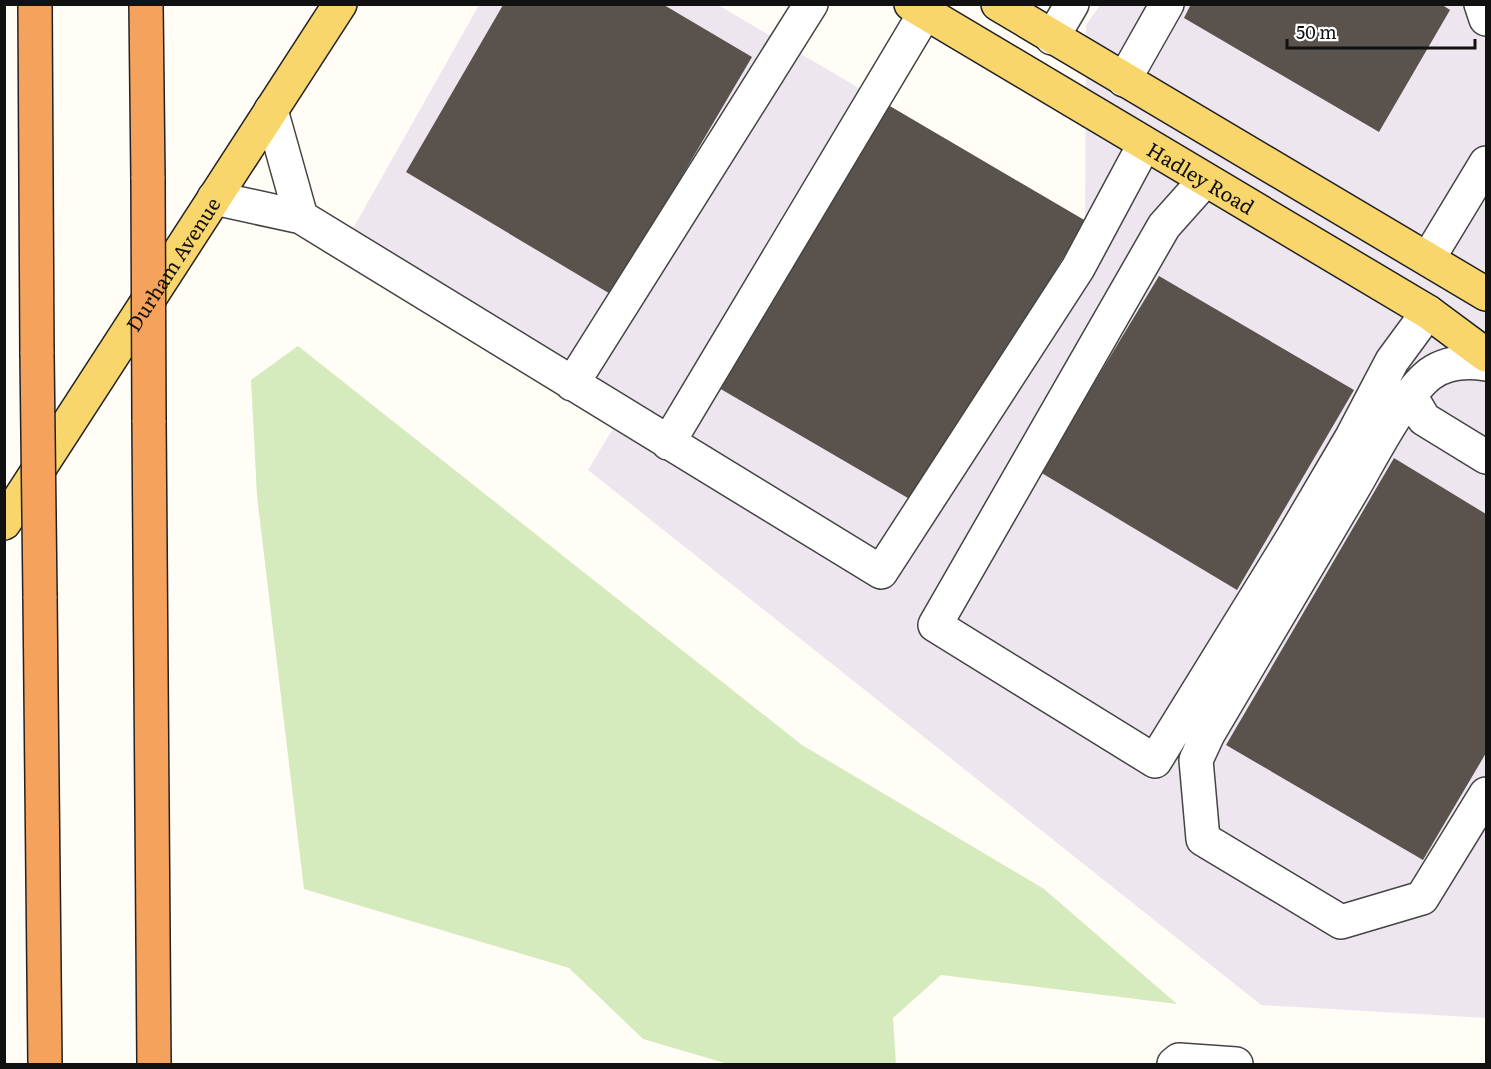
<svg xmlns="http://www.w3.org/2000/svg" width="1491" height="1069" font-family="Literata,serif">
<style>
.industrial{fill:#eee6ef}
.green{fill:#d5ebbd}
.building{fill:#5a524d}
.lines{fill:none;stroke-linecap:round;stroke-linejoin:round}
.minor-casing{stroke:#444;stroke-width:36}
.major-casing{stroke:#222;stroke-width:36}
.highway-casing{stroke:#222;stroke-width:36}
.minor{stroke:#fff;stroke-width:33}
.major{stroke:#f9d66b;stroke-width:33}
.highway{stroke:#f5a25d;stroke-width:33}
.highway-bridge-casing{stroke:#222;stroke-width:36;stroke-linecap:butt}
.highway-bridge{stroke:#f5a25d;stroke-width:33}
.labels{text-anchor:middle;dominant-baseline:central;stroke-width:6;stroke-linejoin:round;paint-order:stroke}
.street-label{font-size:20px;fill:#111;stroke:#fff}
</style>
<rect width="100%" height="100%" fill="#fffdf5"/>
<path class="industrial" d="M479 5H718L1085 221 1086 25 1100 5H1486V1018L1261 1005 588 470 623 412 351 232Z"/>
<path class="green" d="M298 346 802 745 1044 889 1177 1004 941 975 893 1018 896 1064H728L643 1039 569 968 304 889 257 496 251 380Z"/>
<path class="building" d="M1191 4H1441L1450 10 1379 132 1184 18Z
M503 5H664L752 57 612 295 406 172Z
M883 102 1086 221 913 501 719 388Z
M1159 276 1354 390 1237 590 1040 472Z
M1394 458 1486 514V753L1423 860 1226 745Z"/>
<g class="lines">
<defs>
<path id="minor" d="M1481 4 1486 19
M1052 38 1072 4
M1124 80 1167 4
M271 110 301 217
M1205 180 1164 226 935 625 1155 761 1292 539 1352 437 1392 361 1428 312
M214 198 301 217 881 572 1078 268 1144 145
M1428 259 1486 163
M1486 364C1467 361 1447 362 1430 374 1403 395 1372 456 1354 487 1305 569 1257 652 1208 734L1196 760 1203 839 1341 922 1422 898 1486 794
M572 384 811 4
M1410 395 1424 419 1486 457
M668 443 925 13
M1174 1064 1179 1060 1236 1064"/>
<g id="major">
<path id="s1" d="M911 4 1428 312 1486 355"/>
<path d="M998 4 1486 294"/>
<path id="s2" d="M4 523 340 4"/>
</g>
<path id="highway" d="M35 4 37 354
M146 4 148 179
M149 420 154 1064
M40 596 45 1064"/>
</defs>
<use href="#minor" class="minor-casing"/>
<use href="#major" class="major-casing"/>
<use href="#highway" class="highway-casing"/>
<use href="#minor" class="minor"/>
<use href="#major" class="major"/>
<use href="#highway" class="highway"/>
<defs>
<path id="highway-bridge" d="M148 179 149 420
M37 354 40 596"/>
</defs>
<use href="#highway-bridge" class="highway-bridge-casing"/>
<use href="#highway-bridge" class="highway-bridge"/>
</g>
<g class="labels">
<g class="street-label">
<text stroke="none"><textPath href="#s1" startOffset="338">Hadley Road</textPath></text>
<text stroke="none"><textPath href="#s2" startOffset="309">Durham Avenue</textPath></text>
</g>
</g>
<rect width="1491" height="1069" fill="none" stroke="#111111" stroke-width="12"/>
<path d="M1287 39v9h188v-9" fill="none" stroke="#111111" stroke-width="3"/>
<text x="1296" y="39" font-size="18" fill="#111111" stroke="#ffffff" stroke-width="4.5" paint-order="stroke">50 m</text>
</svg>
